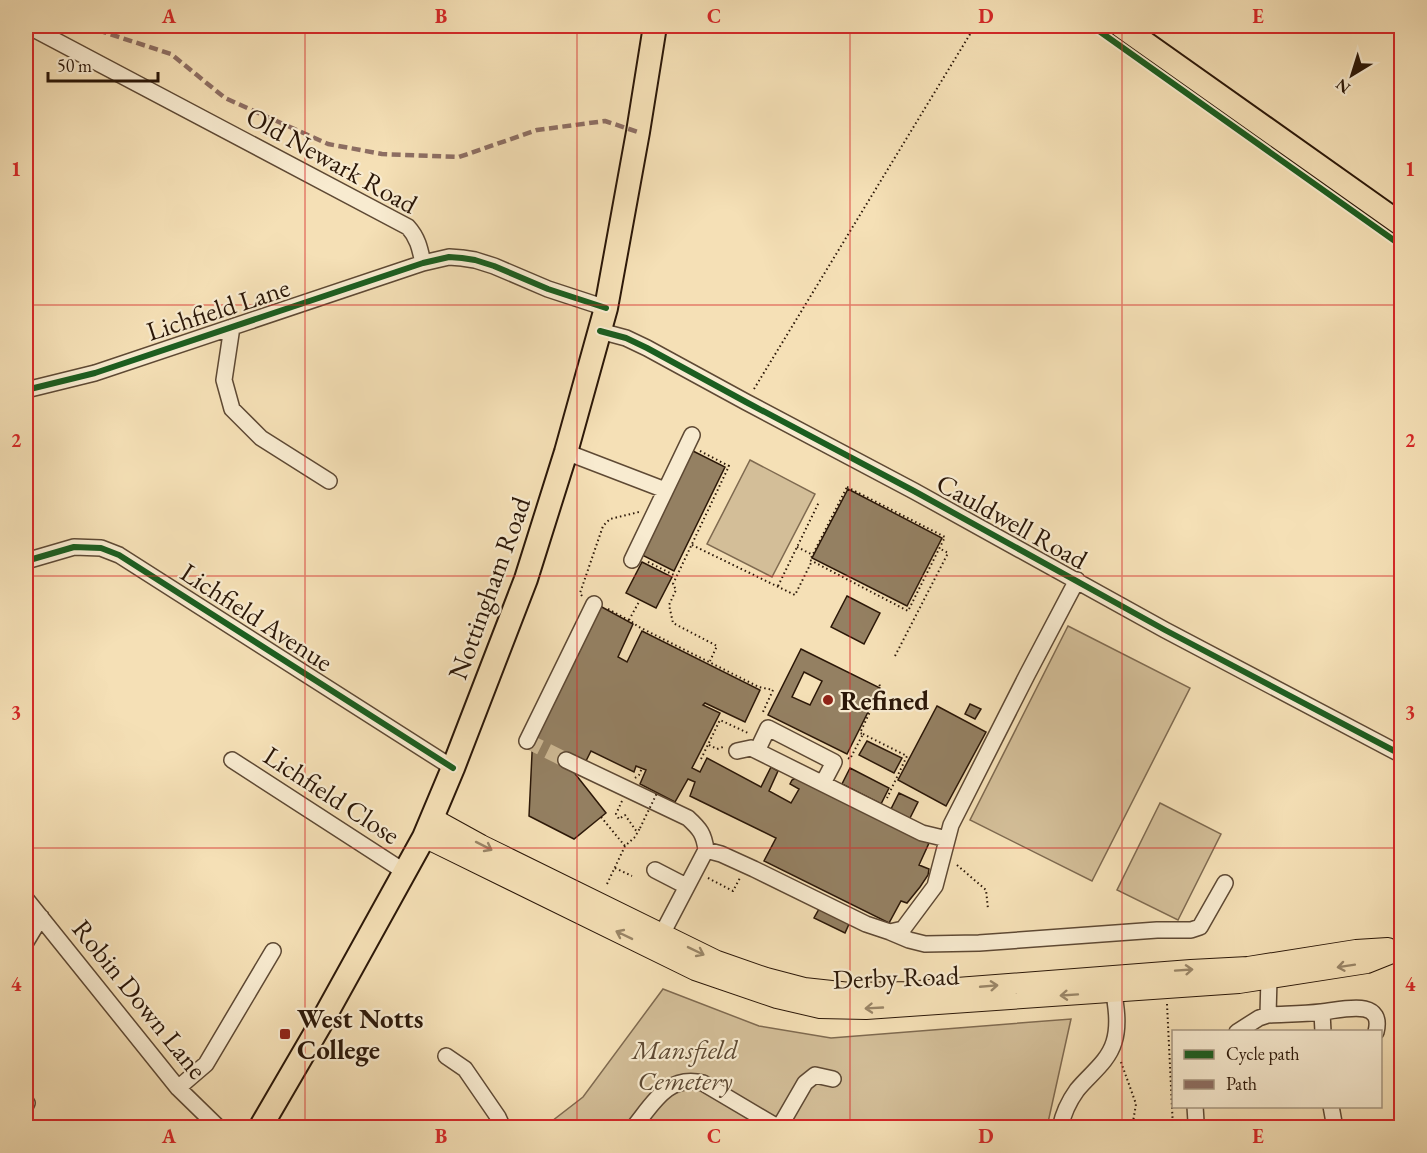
<svg xmlns="http://www.w3.org/2000/svg" width="1427" height="1153" font-family="'EB Garamond',serif">
<style>
.green{fill:#d3be98;stroke:#7f6a50;stroke-width:1.5}
.building{fill:#948062;stroke:#2b1708;stroke-width:1.5;fill-rule:evenodd}
.lines{fill:none;stroke-linecap:round;stroke-linejoin:round}
.minor-tunnel{stroke:#cdb893;stroke-width:15;stroke-dasharray:15 8;stroke-linecap:butt}
.minor-casing{stroke:#5e4934;stroke-width:18}
.major-casing{stroke:#2b1708;stroke-width:22}
.highway-casing{stroke:#2b1708;stroke-width:26}
.path{stroke:#2b1708;stroke-width:2;stroke-dasharray:1.5 3;stroke-linecap:butt}
.minor{stroke:#f8ebd0;stroke-width:15}
.major{stroke:#f5e0b6;stroke-width:20}
.highway{stroke:#f5e0b6;stroke-width:22}
.path-bridge{stroke:#2b1708;stroke-width:2;stroke-dasharray:1.5 3;stroke-linecap:butt}
.quiet{stroke:#8d6e63;stroke-width:4.5;stroke-dasharray:9 4.5;stroke-linecap:butt}
.cycleway-casing{stroke:#f8ebd0;stroke-width:10}
.cycleway{stroke:#1b5e20;stroke-width:6}
.oneway{stroke:#9a8668}
.grid{fill:none;stroke:#d62828;stroke-width:1.5;stroke-opacity:0.55}
.poi-dot{fill:#8f2418;stroke:#f8ebd0;stroke-width:2}
.labels{text-anchor:middle;dominant-baseline:central;stroke-width:4.5;stroke-linejoin:round;paint-order:stroke}
.street-label{font-size:27px;fill:#2b1708;stroke:#f8ebd0}
.poi-label{font-size:27px;font-weight:bold;fill:#2b1708;stroke:#f8ebd0;text-anchor:start}
.park-label{font-size:27px;font-style:italic;fill:#5d4933;stroke:#f8ebd0}
.neatline{fill:none;stroke:#d62828;stroke-width:2}
.grid-label{font-size:20px;text-anchor:middle;font-weight:bold;fill:#d62828}
</style>
<rect width="100%" height="100%" fill="#f5e0b6"/>
<filter id="stains"><feTurbulence type="fractalNoise" baseFrequency=".00333" numOctaves="4"/><feColorMatrix values="0 0 0 0 .2 0 0 0 0 .09 0 0 0 0 .02 0 0 0 .5 -.17"/></filter>
<radialGradient id="worn" r=".72"><stop offset=".6" stop-color="#630" stop-opacity="0"/><stop offset="1" stop-color="#630" stop-opacity=".3"/></radialGradient>
<path class="green" d="M750 460 815 494 772 577 707 544Z
M1068 626 1190 688 1092 881 970 820Z
M1160 803 1221 834 1178 920 1117 890Z
M663 989 759 1026 831 1038 1071 1019 1047 1127 543 1128 583 1097Z"/>
<path class="building" d="M691 450 725 467 674 571 640 554Z
M848 489 942 538 907 606 812 558Z
M642 562 672 577 656 608 626 593Z
M847 596 880 613 864 644 831 627Z
M600 606 633 624 618 657 627 662 642 631 760 690 745 722 705 703 703 705 720 713 692 768 700 772 707 758 761 787 771 767 778 771 769 791 791 803 799 789 790 784 792 780 796 778 929 843 919 865 929 869 928 875 920 887 907 903 901 901 889 923 764 861 776 838 690 796 695 782 688 779 675 802 640 784 646 770 636 766 634 772 591 751 585 763 565 761 606 813 574 839 529 816 533 733Z
M801 649 880 688 847 754 768 715ZM804 672 822 681 810 705 792 697Z
M970 704 981 709 975 719 965 714Z
M937 706 986 732 946 806 898 780Z
M867 741 902 758 894 773 859 755Z
M850 768 889 788 881 804 842 784Z
M899 793 918 802 909 820 890 811Z
M819 909 849 924 845 933 814 918Z"/>
<g class="lines">
<path class="minor-tunnel" d="M527 741 566 760"/>
<defs>
<path id="minor" d="M28 26 408 227C418 238 420 249 423 263
M232 327 224 380 232 409 261 438 329 481
M600 331 626 338 647 348 746 402 914 491 1165 630 1402 755
M26 390 95 373 423 263 449 257 462 258 475 260 494 266 548 289 606 308
M566 452 665 490
M632 560 692 435
M26 561 74 547 101 548 119 555 453 768
M527 741 594 604
M737 751 751 748 922 833 947 839
M757 751 768 728 834 762 823 783
M232 760 405 872
M566 760 688 818C700 829 704 834 706 850L662 934
M706 850 721 854 754 869 866 924 890 932 903 929 935 886 951 825 1027 675 1077 580
M655 870 686 886
M26 899 178 1088 219 1128
M890 932 909 940 925 944 979 943 1157 930H1191L1200 927 1225 883
M26 942 41 917
M1322 1012 1323 1032
M1268 1015C1286 1014 1304 1014 1321 1012 1338 1011 1385 996 1376 1032
M1237 1032 1259 1018 1268 1015 1269 978
M446 1056 465 1069 498 1117 503 1128
M178 1088 206 1064 273 951
M26 1105 27 1103
M1195 1106 1196 1122
M1331 1106 1335 1128
M633 1128C653 1104 667 1074 703 1083L779 1128
M779 1128 805 1083 815 1075 833 1079
M1060 1128C1063 1114 1069 1101 1077 1090 1090 1074 1108 1062 1114 1042 1120 1023 1115 1000 1112 982"/>
<path id="major" d="M432 818 481 845 717 961 766 978 804 988 850 993 905 992 1191 970 1248 967 1356 950 1388 948
M424 837 695 970 777 998 820 1008 866 1009 1239 983 1367 963 1402 949"/>
<path id="highway" d="M1121 26 1402 225
M260 1128 320 1025 424 837 453 768 526 579 566 452 606 308 638 132 655 26"/>
</defs>
<use href="#minor" class="minor-casing"/>
<use href="#major" class="major-casing"/>
<use href="#highway" class="highway-casing"/>
<path class="path" d="M754 389 975 26
M700 451 729 466 673 584 676 590 669 605 673 623 717 646 710 661
M847 487 945 537 908 611 810 560Z
M692 545 795 595 812 561
M797 547 813 555
M648 562 676 576
M778 586 819 502
M582 596 580 593 603 526 610 519 639 512
M608 609 634 623 637 626 759 687 773 690 762 714
M629 620 640 600
M895 656 948 553 939 548
M863 734 907 756 887 798
M709 745 717 749 723 747
M848 758 850 759 863 734 860 733 881 688 879 684
M701 759 720 720 748 733
M635 778 639 775 642 768
M622 801 616 814 619 819 625 815 637 832
M601 817 625 846
M957 865 986 890 988 909
M615 868 632 876
M708 878 733 891 740 878
M607 884 625 846 635 837 640 828
M1167 1004 1173 1128
M1121 1062 1136 1104 1132 1128"/>
<use href="#minor" class="minor"/>
<use href="#major" class="major"/>
<use href="#highway" class="highway"/>
<path class="path-bridge" d="M640 828 657 793"/>
<path class="quiet" d="M85 26 171 54 225 98 328 144 382 154 459 157 537 130 605 121 638 132"/>
<defs>
<path id="cycleway" d="M1092 26 1402 246
M600 331 626 338 647 348 746 402 914 491 1165 630 1402 755
M26 390 95 373 423 263 449 257 462 258 475 260 494 266 548 289 606 308
M26 561 74 547 101 548 119 555 453 768"/>
</defs>
<use href="#cycleway" class="cycleway-casing"/>
<use href="#cycleway" class="cycleway"/>
</g>
<defs><path id="oneway-shaft" d="M-6 0H5M1.5-3L5.5 0L1.5 3" fill="none" stroke-width="1.6" stroke-linecap="round" stroke-linejoin="round" transform="scale(1.5)"/></defs>
<g class="oneway">
<use href="#oneway-shaft" transform="translate(484 846) rotate(27)"/>
<use href="#oneway-shaft" transform="translate(624 935) rotate(-154)"/>
<use href="#oneway-shaft" transform="translate(696 951) rotate(26)"/>
<use href="#oneway-shaft" transform="translate(1346 966) rotate(171)"/>
<use href="#oneway-shaft" transform="translate(1184 970) rotate(-4)"/>
<use href="#oneway-shaft" transform="translate(989 986) rotate(-5)"/>
<use href="#oneway-shaft" transform="translate(1069 995) rotate(176)"/>
<use href="#oneway-shaft" transform="translate(874 1008) rotate(177)"/>
</g>
<path class="grid" d="M305 26V1128M577 26V1128M850 26V1128M1122 26V1128M26 305H1402M26 576H1402M26 848H1402"/>
<g class="poi-dot">
<circle cx="828" cy="700" r="6"/>
<rect x="279" y="1028" width="12" height="12" rx="3"/>
</g>
<g class="labels">
<g class="street-label">
<text transform="translate(332 160) rotate(29)">Old Newark Road</text>
<text transform="translate(218 309) rotate(-18)">Lichfield Lane</text>
<text transform="translate(1012 521) rotate(29)">Cauldwell Road</text>
<text transform="translate(489 588) rotate(-70)">Nottingham Road</text>
<text transform="translate(257 617) rotate(33)">Lichfield Avenue</text>
<text transform="translate(332 795) rotate(33)">Lichfield Close</text>
<text transform="translate(896 977) rotate(-2)">Derby Road</text>
<text transform="translate(140 999) rotate(51)">Robin Down Lane</text>
</g>
<g class="poi-label">
<text x="840" y="700">Refined</text>
<text x="297" y="1018">West Notts<tspan x="297" dy="31">College</tspan></text>
</g>
<g class="park-label">
<text x="685" y="1049">Mansfield<tspan x="685" dy="31">Cemetery</tspan></text>
</g>
</g>
<rect width="1427" height="1153" fill="none" stroke="#f5e0b6" stroke-width="66"/>
<rect x="1172" y="1030" width="210" height="78" fill="#f8ebd0" stroke="#a69680" stroke-width="1.5"/>
<rect x="1184" y="1050" width="30" height="9" fill="#1b5e20" stroke="#a69680" stroke-width="1.5"/>
<text x="1226" y="1060" font-size="18" fill="#2b1708">Cycle path</text>
<rect x="1184" y="1080" width="30" height="9" fill="#8d6e63" stroke="#a69680" stroke-width="1.5"/>
<text x="1226" y="1090" font-size="18" fill="#2b1708">Path</text>
<g transform="translate(1352 75) rotate(218)" stroke="#f8ebd0" stroke-width="4.5" paint-order="stroke">
<path d="M0-4.5L10 22L0 15L-10 22Z" fill="#2b1708"/>
<text y="-9" font-size="16" font-weight="bold" text-anchor="middle" fill="#2b1708">N</text>
</g>
<path d="M48 72v9h110v-9" fill="none" stroke="#2b1708" stroke-width="3"/>
<text x="57" y="72" font-size="18" fill="#2b1708" stroke="#f8ebd0" stroke-width="4.5" paint-order="stroke">50 m</text>
<rect x="33" y="33" width="1361" height="1087" class="neatline"/>
<g class="grid-label">
<text x="169" y="23">A</text>
<text x="441" y="23">B</text>
<text x="714" y="23">C</text>
<text x="986" y="23">D</text>
<text x="1258" y="23">E</text>
<text x="16" y="176">1</text>
<text x="1410" y="176">1</text>
<text x="16" y="447">2</text>
<text x="1410" y="447">2</text>
<text x="16" y="719">3</text>
<text x="1410" y="719">3</text>
<text x="16" y="991">4</text>
<text x="1410" y="991">4</text>
<text x="169" y="1143">A</text>
<text x="441" y="1143">B</text>
<text x="714" y="1143">C</text>
<text x="986" y="1143">D</text>
<text x="1258" y="1143">E</text>
</g>
<rect width="100%" height="100%" filter="url(#stains)"/>
<rect width="100%" height="100%" fill="url(#worn)"/>
</svg>
